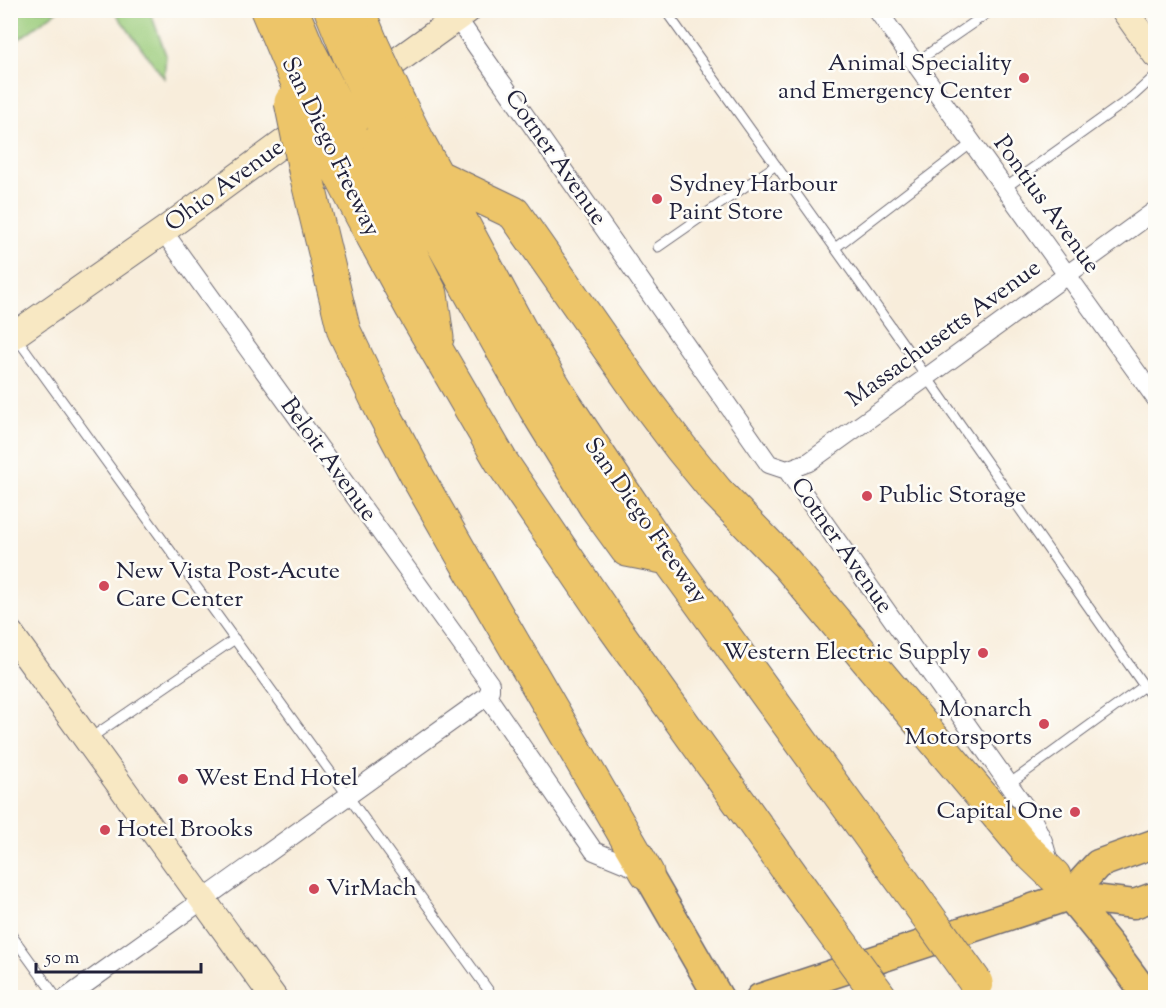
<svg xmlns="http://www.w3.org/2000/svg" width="1166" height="1008" font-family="'Sorts Mill Goudy',serif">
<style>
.green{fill:#9bcc7b;stroke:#5e775b;stroke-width:1.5}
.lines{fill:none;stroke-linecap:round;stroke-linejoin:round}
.lane-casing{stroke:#6d6973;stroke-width:11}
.street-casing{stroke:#6d6973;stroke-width:20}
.secondary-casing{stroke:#6d6973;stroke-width:28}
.primary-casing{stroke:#6d6973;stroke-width:31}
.highway-casing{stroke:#6d6973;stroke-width:35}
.lane{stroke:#fff;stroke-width:9}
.street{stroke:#fff;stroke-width:18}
.secondary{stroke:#f8e8c3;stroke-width:26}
.primary{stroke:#edc569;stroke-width:28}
.highway{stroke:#edc569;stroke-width:33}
.highway-bridge-casing{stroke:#6d6973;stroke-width:35;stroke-linecap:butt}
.highway-bridge{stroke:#edc569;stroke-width:33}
.poi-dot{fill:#d1495b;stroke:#fdfcf7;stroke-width:2}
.labels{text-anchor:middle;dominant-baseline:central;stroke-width:5;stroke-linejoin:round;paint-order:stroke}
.poi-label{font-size:24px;fill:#22223b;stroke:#fdfcf7;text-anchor:start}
.street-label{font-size:24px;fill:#22223b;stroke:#fdfcf7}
</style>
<rect width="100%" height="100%" fill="#fdfcf7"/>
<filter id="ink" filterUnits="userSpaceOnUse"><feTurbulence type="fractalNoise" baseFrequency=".0167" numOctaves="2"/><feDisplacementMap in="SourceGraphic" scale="12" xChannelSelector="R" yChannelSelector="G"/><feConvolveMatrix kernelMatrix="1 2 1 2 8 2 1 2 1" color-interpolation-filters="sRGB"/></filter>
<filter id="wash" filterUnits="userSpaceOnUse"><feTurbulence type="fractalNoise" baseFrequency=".008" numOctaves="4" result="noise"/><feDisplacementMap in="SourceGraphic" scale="24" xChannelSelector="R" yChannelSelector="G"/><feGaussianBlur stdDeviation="1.35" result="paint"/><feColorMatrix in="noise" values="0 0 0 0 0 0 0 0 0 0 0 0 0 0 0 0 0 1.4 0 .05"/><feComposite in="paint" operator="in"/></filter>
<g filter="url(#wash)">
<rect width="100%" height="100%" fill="#f8eddb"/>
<path class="green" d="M11 10H57V11L11 45Z
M114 11H150L166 55 164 78Z"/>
</g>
<g filter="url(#ink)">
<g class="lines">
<defs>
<path id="lane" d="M665 10 927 377 1156 703
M915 63 989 12
M1005 188 1132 97 1156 75
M658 247 776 165
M835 248 972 143
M16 337 494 998
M89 739 235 639
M1009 784 1144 686
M10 933 57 998"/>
<path id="street" d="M877 10 1156 399
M457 18 477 47 769 464 787 470 1030 814 1043 841 1050 865
M787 470 809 462 927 377 1156 210
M487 696 594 851 643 871
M66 998 487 696 490 690V684L163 231"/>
<path id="secondary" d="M1124 10 1156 55
M369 81 468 10
M10 338 163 231 310 123
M10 633 274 998"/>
<path id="primary" d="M647 873 719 998
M1063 888 1111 947 1149 998
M1069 896 1098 864 1156 843
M760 998 1069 896 1134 904 1156 896"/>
<path id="highway" d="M267 10 302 93
M292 10 308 49 323 78
M331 10 350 57
M358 10 371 42
M399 103 417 139 523 335 565 404 618 484 668 558 909 890
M379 117 438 235 535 408 595 506 627 550 668 558
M352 136 431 294 437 338
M329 153 365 222 412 308 501 461 611 623 823 919
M305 170 344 331 381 408 417 476 466 562 647 873
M437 176 514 213 647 403 681 448 717 492 786 563 1026 849 1054 876"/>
</defs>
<use href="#lane" class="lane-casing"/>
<use href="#street" class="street-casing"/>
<use href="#secondary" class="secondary-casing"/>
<use href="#primary" class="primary-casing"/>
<use href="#highway" class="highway-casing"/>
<use href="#lane" class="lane"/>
<use href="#street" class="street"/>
<use href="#secondary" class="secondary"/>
<use href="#primary" class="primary"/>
<use href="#highway" class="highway"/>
<defs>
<path id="highway-bridge" d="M371 42 399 103
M350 57 379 117
M323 78 352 136
M304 97 329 153
M291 102 305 170
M909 890 976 983
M823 919 881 998"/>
</defs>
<use href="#highway-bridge" class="highway-bridge-casing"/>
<use href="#highway-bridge" class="highway-bridge"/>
</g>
</g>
<g class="poi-dot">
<circle cx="1024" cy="78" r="6"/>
<circle cx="657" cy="199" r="6"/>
<circle cx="867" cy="496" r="6"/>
<circle cx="104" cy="586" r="6"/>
<circle cx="983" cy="653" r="6"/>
<circle cx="1044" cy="724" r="6"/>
<circle cx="183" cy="779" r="6"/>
<circle cx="1075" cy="812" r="6"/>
<circle cx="105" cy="830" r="6"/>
<circle cx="314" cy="889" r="6"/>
</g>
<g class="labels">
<g class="poi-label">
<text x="1012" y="64" text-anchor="end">Animal Speciality<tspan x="1012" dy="28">and Emergency Center</tspan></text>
<text x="669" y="185">Sydney Harbour<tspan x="669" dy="28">Paint Store</tspan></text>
<text x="879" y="496">Public Storage</text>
<text x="116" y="572">New Vista Post-Acute<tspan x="116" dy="28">Care Center</tspan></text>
<text x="971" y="653" text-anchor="end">Western Electric Supply</text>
<text x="1032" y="710" text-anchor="end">Monarch<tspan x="1032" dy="28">Motorsports</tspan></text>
<text x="195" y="779">West End Hotel</text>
<text x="1063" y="812" text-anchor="end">Capital One</text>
<text x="117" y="830">Hotel Brooks</text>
<text x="326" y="889">VirMach</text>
</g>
<g class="street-label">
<text transform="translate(330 147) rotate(64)">San Diego Freeway</text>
<text transform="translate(555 158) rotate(55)">Cotner Avenue</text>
<text transform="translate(225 186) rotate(-36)">Ohio Avenue</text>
<text transform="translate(1046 205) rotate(54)">Pontius Avenue</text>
<text transform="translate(944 334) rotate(-36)">Massachusetts Avenue</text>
<text transform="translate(328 460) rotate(54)">Beloit Avenue</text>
<text transform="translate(645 521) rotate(55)">San Diego Freeway</text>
<text transform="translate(841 546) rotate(55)">Cotner Avenue</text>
</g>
</g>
<rect width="1166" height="1008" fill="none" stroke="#fdfcf7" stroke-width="36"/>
<path d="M36 963v9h165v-9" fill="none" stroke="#22223b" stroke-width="3"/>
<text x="45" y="963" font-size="18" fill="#22223b" stroke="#fdfcf7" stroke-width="4.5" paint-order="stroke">50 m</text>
</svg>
